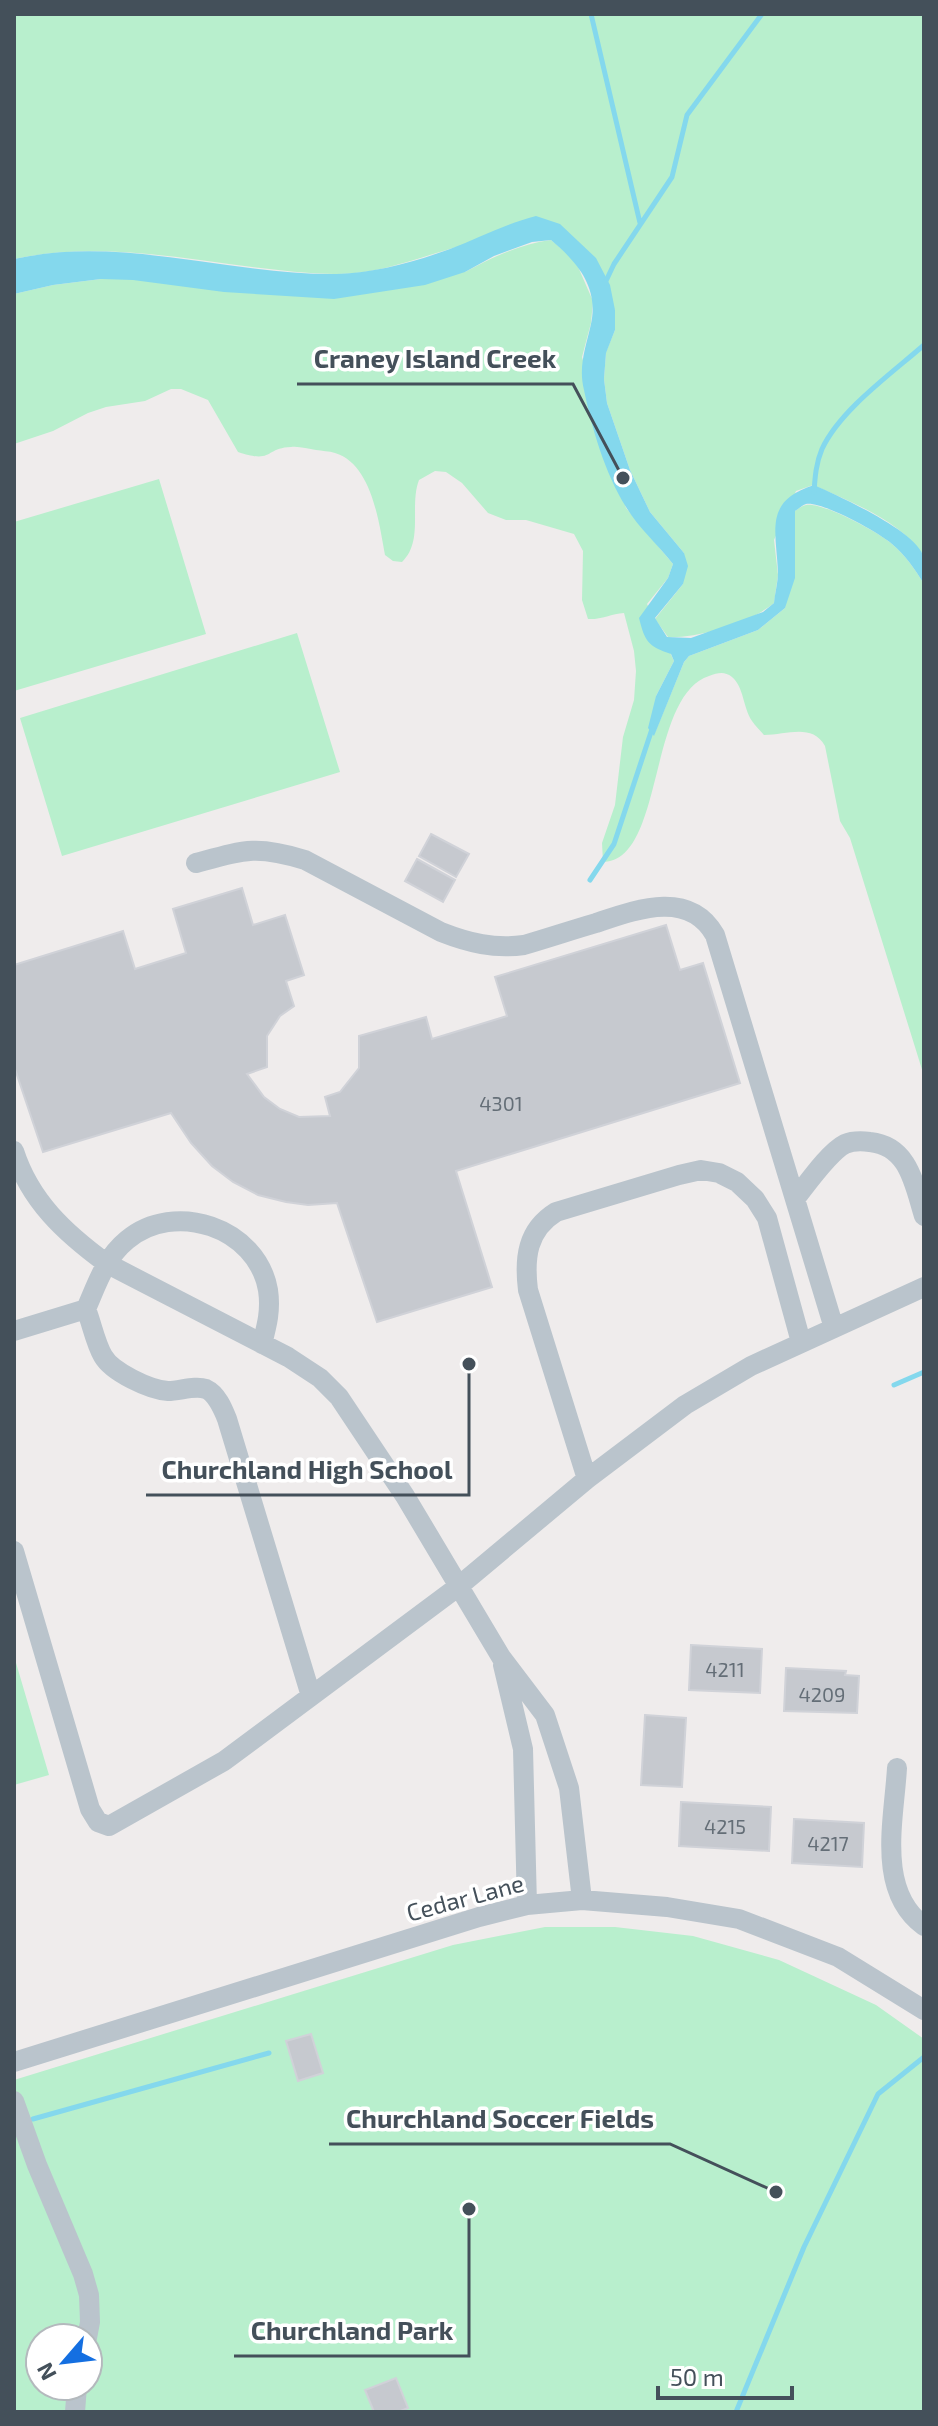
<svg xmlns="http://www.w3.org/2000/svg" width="938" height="2426" font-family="'Exo 2',sans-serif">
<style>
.green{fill:#b8efcd;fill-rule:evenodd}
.water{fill:#84d8ed}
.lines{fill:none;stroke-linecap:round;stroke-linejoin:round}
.stream{stroke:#84d8ed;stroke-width:5}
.building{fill:#c6c9cf;stroke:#d0d2d8;stroke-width:2}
.minor{stroke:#bac4cc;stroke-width:20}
.labels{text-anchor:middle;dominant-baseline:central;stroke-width:7;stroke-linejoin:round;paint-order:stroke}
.number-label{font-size:20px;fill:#646e77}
.street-label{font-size:24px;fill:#44505a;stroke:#fff}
.leader{fill:none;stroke:#44505a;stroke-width:3}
.callout-dot{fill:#44505a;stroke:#fff;stroke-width:3}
.callout-label{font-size:26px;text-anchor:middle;font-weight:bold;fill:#44505a;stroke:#fff;stroke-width:7;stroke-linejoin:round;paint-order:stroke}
</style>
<rect width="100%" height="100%" fill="#efecec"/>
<path class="green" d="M14 14H924V556C900 520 851 502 813 485L796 491 774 540 778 575 774 603C750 623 699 638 668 637L655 619 683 584 684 553 650 512 630 470 607 403 604 379 606 352 615 330V310L559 224C524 232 488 239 453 248 414 259 376 275 334 274 227 271 121 236 14 259Z
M551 240 575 260 593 301 591 323 582 357 626 508 673 564 668 578 647 604 674 661 656 696 654 735 684 662 689 656 758 630 785 608 795 511C798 509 802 506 806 505 821 501 880 533 892 544 905 555 915 569 924 584V1076L850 838 840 821 825 746C812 723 787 735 764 735 760 730 755 726 752 721 743 708 744 687 732 677 724 671 718 673 709 676 647 696 665 861 603 862L602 843 615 805 623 737 634 700 636 671 634 651 624 613C611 614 600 620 588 619L582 600 583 551 574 534 526 520H506L488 513 462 483 446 472 435 471 419 480C409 506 424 541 402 562L393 561 385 555C379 523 372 464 335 453 329 451 322 451 316 450 308 449 299 446 291 447 264 448 274 464 238 452L208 400 181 389H171L145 401 106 407 88 413 53 431 14 444V294L53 285 101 279 465 272C493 257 520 244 551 240Z
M159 479 206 634 14 691V522Z
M297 633 340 772 62 856 20 718Z
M14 1656 49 1775 14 1785Z
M545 1927H615L693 1936 779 1960 876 2005 924 2039V2412H14V2080L453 1945ZM40 2338H88V2386H40Z"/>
<path class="water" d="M536 216 560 224 596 258 610 285 615 310V330L606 353 604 379 607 403 630 470 650 512 684 553 688 566 683 584 655 618 667 637 691 638 763 612 774 603C775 593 778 582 778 572 776 529 764 501 814 485 838 496 918 531 924 558 926 566 924 576 924 584 915 569 905 555 892 544 880 533 822 501 806 504 802 505 799 509 795 511V578L785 608 758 630 689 656 684 662 654 736 648 728 656 696 674 661 671 654C648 646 645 642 639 618L668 578 673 564C658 545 638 527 626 507 605 473 592 429 584 390 578 366 586 347 591 324 599 287 577 262 551 240L532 242 494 256 465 272 425 285 334 299 224 292 133 280 101 279 53 285 14 294V259C123 235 228 275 337 274 375 273 414 262 450 249 479 238 505 224 536 216Z"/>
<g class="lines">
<path class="stream" d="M591 14 640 223
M605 283 614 264 672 177 687 115 762 14
M814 492C815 477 816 463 822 449 840 410 892 373 924 345
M590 880 614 844 653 726
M894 1385 924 1372
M33 2119 269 2053
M736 2412 804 2247 878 2094 924 2057"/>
</g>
<path class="building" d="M431 834 469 854 456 877 419 856Z
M417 859 455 880 443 902 405 881Z
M242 888 253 925 285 915 304 975 286 981 294 1006 280 1016 267 1036V1067L247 1074 264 1097 280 1109 299 1117 330 1116 325 1097 340 1092 359 1068V1036L426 1017 432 1039 507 1016 495 977 666 925 680 970 703 963 740 1083 456 1171 492 1287 377 1322 337 1203 308 1205 286 1202 258 1195 233 1182 212 1166 191 1143 171 1113 43 1152 14 1066V965L123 931 135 969 186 953 173 909Z
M691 1645 762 1649 760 1693 689 1690Z
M786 1668 846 1671 845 1675 859 1676 857 1713 784 1711Z
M645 1715 686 1718 682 1787 641 1785Z
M681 1802 771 1807 769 1851 679 1846Z
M794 1819 864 1823 862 1867 792 1863Z
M311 2034 323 2073 298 2081 286 2041Z
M396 2378 408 2408 398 2412H374L365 2390Z"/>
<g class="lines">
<path class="minor" d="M196 863C244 850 256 845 305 860L441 932C469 943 494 949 524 945 548 938 572 930 596 923 635 910 689 889 715 935L834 1328
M14 1151C30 1201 65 1233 106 1263L288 1357 320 1378 339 1397 405 1496 501 1657 545 1715 569 1788 582 1900
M795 1199C807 1184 829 1152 845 1144 852 1141 862 1141 870 1142 909 1146 914 1184 924 1216
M86 1309C92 1324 95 1342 103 1356 112 1372 150 1390 168 1391 180 1391 195 1385 206 1389 217 1394 223 1409 227 1419L311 1696
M14 1331 86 1309C97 1284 105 1258 127 1240 174 1200 257 1227 268 1290 271 1310 267 1325 262 1344
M587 1479 528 1290C524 1258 527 1230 556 1212L679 1175 701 1170 719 1173 737 1182 755 1199 767 1218 801 1342
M14 1551 90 1809 98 1822 109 1826 224 1761 459 1586 587 1479 685 1405 751 1366 924 1287
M503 1665 523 1749 527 1905
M897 1768C894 1820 876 1891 924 1926
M14 2062 479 1917 527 1905 582 1900 667 1907 739 1919 838 1957 924 2010
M14 2101 37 2165 83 2274 89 2295 90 2322 87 2338
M75 2412 77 2386"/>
</g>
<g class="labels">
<g class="number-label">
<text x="501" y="1103">4301</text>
<text x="725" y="1669">4211</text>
<text x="822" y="1694">4209</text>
<text x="725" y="1826">4215</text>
<text x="828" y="1843">4217</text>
</g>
<g class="street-label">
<text transform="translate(465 1897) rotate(-15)">Cedar Lane</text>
</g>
</g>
<path class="leader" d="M623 478L573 384H297M469 1364L469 1495H146M776 2192L670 2144H329M469 2209L469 2356H234"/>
<g class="callout-dot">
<circle cx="623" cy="478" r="8"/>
<circle cx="469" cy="1364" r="8"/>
<circle cx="776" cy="2192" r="8"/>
<circle cx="469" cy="2209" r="8"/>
</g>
<g class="callout-label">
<text x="435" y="368">Craney Island Creek</text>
<text x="307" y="1479">Churchland High School</text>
<text x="500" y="2128">Churchland Soccer Fields</text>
<text x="352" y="2340">Churchland Park</text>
</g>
<rect width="938" height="2426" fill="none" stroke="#44505a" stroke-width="32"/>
<g transform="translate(64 2362) rotate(242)"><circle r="38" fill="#ffffff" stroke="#b4b9bd" stroke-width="2"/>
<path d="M0-6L14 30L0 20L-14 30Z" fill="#146fe1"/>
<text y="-12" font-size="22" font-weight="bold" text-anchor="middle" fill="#44505a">N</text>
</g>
<path d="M658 2386v12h134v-12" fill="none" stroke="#44505a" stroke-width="4"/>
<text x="670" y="2386" font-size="24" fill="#44505a" stroke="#ffffff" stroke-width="6" paint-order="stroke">50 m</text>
</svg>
